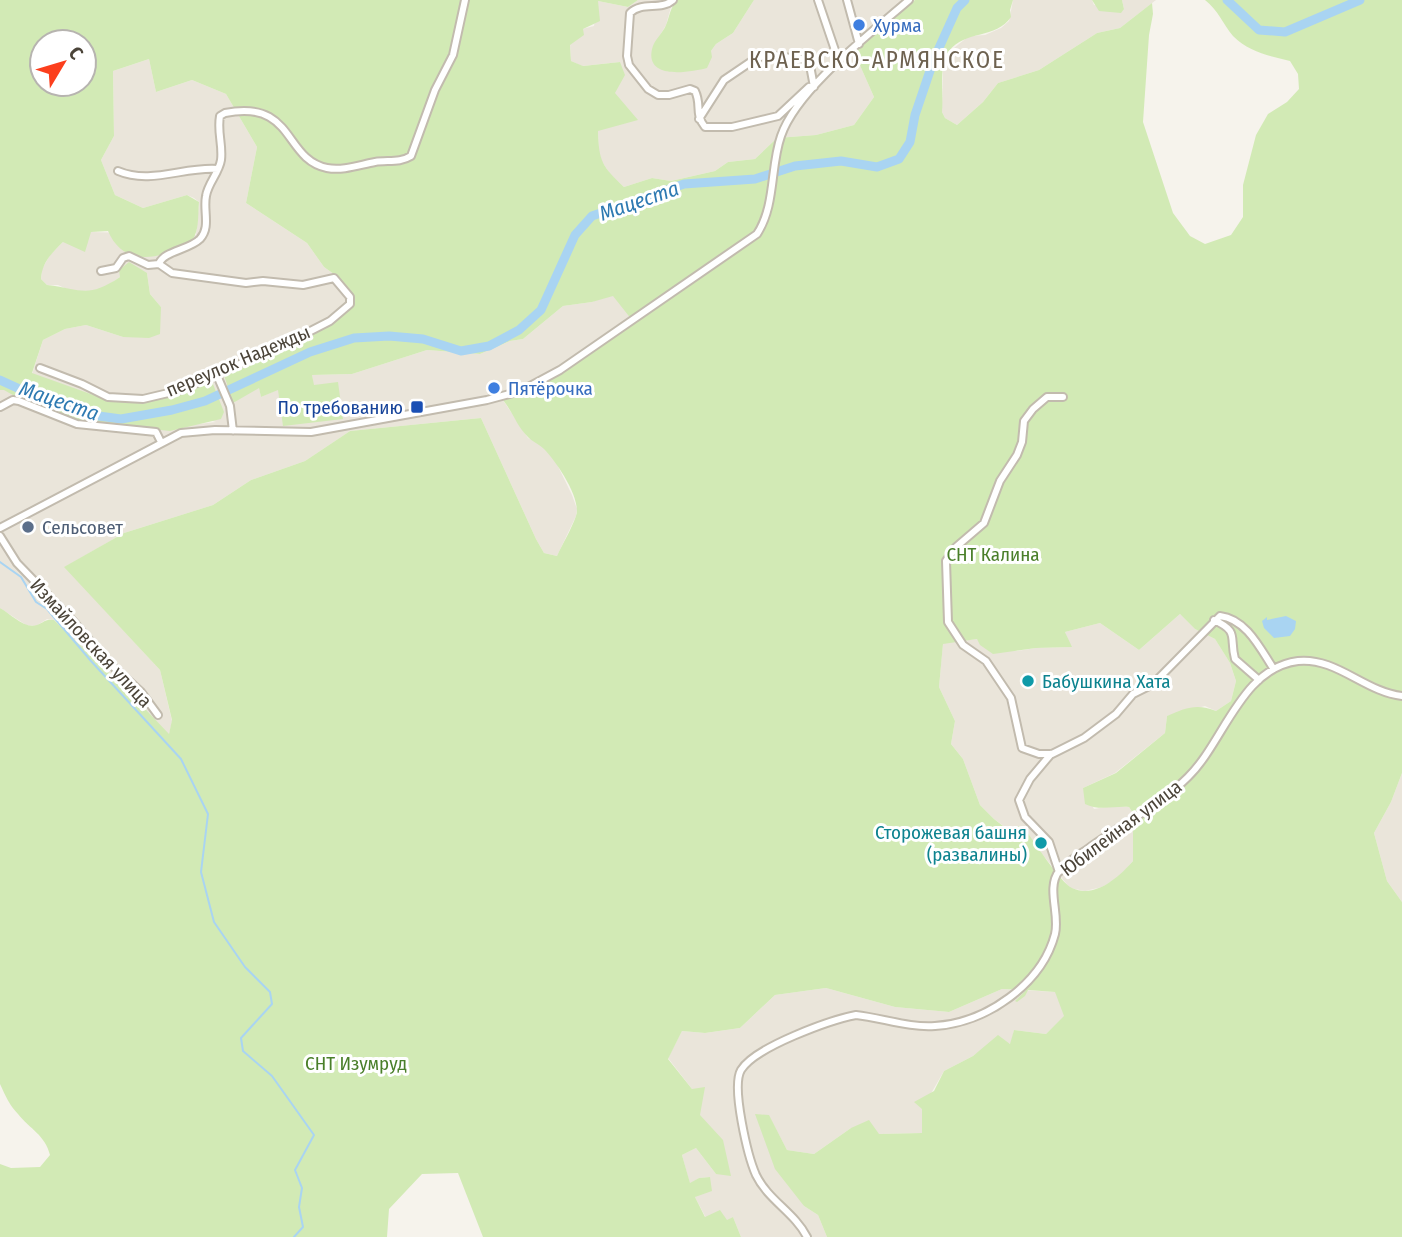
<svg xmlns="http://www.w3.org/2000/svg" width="1402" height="1237" font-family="'Fira Sans Condensed',sans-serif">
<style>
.residential{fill:#eae5da}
.green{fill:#d2eab5;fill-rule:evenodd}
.water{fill:#a9d4f2}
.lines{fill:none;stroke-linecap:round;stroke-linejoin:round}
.stream{stroke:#a9d4f2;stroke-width:2}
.river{stroke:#a9d4f2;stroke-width:9}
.minor-casing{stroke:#c2bbae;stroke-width:10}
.minor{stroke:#fff;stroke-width:6}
.shop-dot{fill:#3f7fe0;stroke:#fff;stroke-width:2.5}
.transit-dot{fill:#1a4fb4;stroke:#fff;stroke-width:2.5}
.service-dot{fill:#5c6f8a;stroke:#fff;stroke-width:2.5}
.culture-dot{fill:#0f9aa8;stroke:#fff;stroke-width:2.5}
.labels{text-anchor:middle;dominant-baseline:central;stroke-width:6;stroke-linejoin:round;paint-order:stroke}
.shop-label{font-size:19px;fill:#366cbe;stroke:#fff;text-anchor:start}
.street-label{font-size:19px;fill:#4b4439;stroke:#fff}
.transit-label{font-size:19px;fill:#164399;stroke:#fff;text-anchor:end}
.service-label{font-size:19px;fill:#4e5e75;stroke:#fff;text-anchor:start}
.park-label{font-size:19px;fill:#4a7f2a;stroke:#fff}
.culture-label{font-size:19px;fill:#0d838f;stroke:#fff;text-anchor:start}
.water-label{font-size:21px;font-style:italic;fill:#2e7ab2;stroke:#fff}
.quarter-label{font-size:23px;letter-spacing:2px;fill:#6e6250;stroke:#fff}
</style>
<rect width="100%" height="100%" fill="#f6f3ec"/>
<path class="residential" d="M638 0H677L671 7 666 25 652 49 711 51 716 44 733 33 754 0H915L854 52 874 97 854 125 816 135 777 138 755 159 728 162 715 171 671 181 652 178 624 187 610 174 599 157 598 131 615 93 620 62 582 66 571 61 570 44 583 35 582 29 594 26 598 1 628 7Z
M1013 0H1092L1094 5 1124 9 1122 0H1156L1120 28 1097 33 1039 70 998 83 983 102 957 125 945 118 942 112 943 71 949 52 969 36 985 35 1001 28 1009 21Z
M149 59 156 92 192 80 226 94 257 147 246 203 307 243 324 267 338 277 350 295 351 306 259 387 261 397 279 389 313 385 312 375 352 374 427 350 480 354 510 341 523 339 563 306 592 302 762 227 539 383 503 400 528 438 539 443 555 460 572 495 577 509 576 516 557 556 544 553 536 539 481 418 350 431 305 461 251 480 213 505 124 533 65 567 160 670 172 721 169 735 130 693 54 620 47 619 36 626 26 625 0 608V390L4 389 27 403 198 424 216 422 146 401 113 402 32 374 43 340 65 329 86 325 123 337 161 307 150 294 147 273 120 277 102 289 89 292 69 290 58 285H47L41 279 42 269 50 255 63 242 91 232 196 235 199 202 194 198 187 195 143 208 115 195 101 160 114 136 113 71Z
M1180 614 1195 629 1215 639 1230 663 1236 681 1231 701 1216 711 1205 706 1167 716 1165 733 1115 773 1083 788 1094 809 1112 806 1129 807 1133 813V861L1119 877 1102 887 1085 891 1070 888 1019 826 1008 829 994 819 980 805 963 759 951 744 955 721 939 687 943 643 977 639 1017 651 1036 648 1071 647 1065 632 1100 623 1139 650Z
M1402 773V902L1387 881 1374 833 1391 802Z
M826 988 895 1007 949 1012 1002 989 1056 992 1065 1016 1046 1034 1014 1030 1011 1044 993 1041 973 1056 944 1071 922 1109V1133L879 1134 851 1128 814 1154 787 1150 769 1116 804 1206 818 1215 827 1237H741L733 1217 727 1221 706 1218 695 1197 710 1177 699 1178 690 1184 682 1155 696 1148 716 1174 692 1089 668 1058 682 1031 705 1033 740 1028 775 995Z"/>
<path class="green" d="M0 0H638L628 7 598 1 600 21 583 29 584 35 570 45 571 61 583 66 620 62 625 75 615 93 638 120 598 131C599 162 602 166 624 187L652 178 671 181 715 171 728 162 755 159 777 138 816 135 854 125 874 97 854 52 915 0H1013L1010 10 1011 17C996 39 965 30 949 51 938 67 944 94 942 112L945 118 957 125 983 102 998 83 1039 70 1097 33 1120 28 1152 3 1153 14 1149 35 1143 122 1173 213 1190 236 1205 244 1231 235 1243 217V185L1256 135 1268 114 1287 102 1299 89 1298 74 1290 61C1269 56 1249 52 1233 36 1223 24 1218 10 1205 0H1402V773L1391 802 1374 833 1387 881 1402 902V1237H827L818 1215 804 1206 775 1169 755 1114 769 1115 787 1150 814 1154 851 1128 869 1120 879 1134 922 1133V1109L914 1102 934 1091 944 1071 973 1056 998 1035 1010 1044 1014 1030 1046 1034 1064 1016 1055 992 1028 990 1025 996 1017 1002 1015 1001 1026 990 1002 989 949 1012 895 1007 826 988 775 995 740 1028 705 1033 682 1031 668 1059 692 1089 705 1087 700 1115 723 1140 731 1176 716 1174 696 1148 682 1155 690 1183 699 1178 710 1177 712 1191 695 1197 705 1217 720 1210 727 1220 733 1217 741 1237H483L458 1173 422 1174 389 1209 387 1237H0V1164L11 1168 40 1167 50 1155C45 1135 30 1129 18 1114 10 1106 5 1095 0 1084V608C11 614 24 629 37 625 45 622 45 619 54 620L130 693 169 734 172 720 160 670 64 567 124 533 213 505 251 480 305 461 350 431 481 418 536 539 544 553 557 556C563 543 571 530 576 516 582 499 556 461 544 449 539 444 531 441 527 436 517 426 512 411 503 400L539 383 632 320 613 296 592 302 563 306 523 339 510 341 480 354 427 350 352 374 312 375 314 385 338 382 343 419 283 426 278 390 261 397 259 388 233 403 224 375 321 328 351 306 350 295 338 277 324 267 307 243 246 203 257 147 226 94 192 80 156 92 149 59 113 71 114 136 101 160 115 195 143 208 187 195 199 202C198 212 199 226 195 235 192 244 181 248 173 251 147 261 121 261 108 231L91 232 85 252 63 242C52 253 42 262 41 279L47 285C82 289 87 299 120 277L119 270 129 262 147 273 150 294 161 307 160 334 149 338 123 337 86 325 65 329 43 340 32 373 113 402 147 401 211 379 224 412 221 419 170 431 84 422 27 403 4 390H0ZM42 42H84V84H42ZM1180 614 1195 629 1215 639 1230 663 1236 681 1231 701 1216 711C1197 703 1185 708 1167 716L1165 733 1116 773 1083 788 1085 804C1098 811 1114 806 1129 807L1133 813V861C1119 877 1095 899 1072 888 1061 883 1033 840 1024 828L1019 826 1007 829 994 819 980 805 963 759 951 744 955 721 939 687 943 644 977 639 980 645 993 654 1036 648 1072 647 1065 632 1100 623 1139 650Z
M677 0H754L733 33 716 44 711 51 712 57 707 68C691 72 645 81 652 49 654 40 663 33 666 25 670 15 670 8 677 0Z
M1092 0H1122L1124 9 1121 13 1099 11Z"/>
<path class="water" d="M1286 616 1296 621 1295 629 1290 636 1274 638 1264 628 1262 621 1267 617V620Z"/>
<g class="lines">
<path class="stream" d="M0 562 21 577 36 602 47 609 91 661 181 759 208 814 201 872 214 922 245 967 270 992 272 1004 241 1038 243 1051 272 1076 314 1135 295 1170 302 1188 299 1207 303 1227 294 1237"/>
<path class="river" d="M1227 0 1259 30 1285 32 1360 0
M0 380 46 401 84 414 121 419 172 410 205 401 310 352 354 338 389 336 423 339 461 351 489 346 519 330 541 310 575 235 592 216 684 184 755 179 795 166 841 161 877 167 899 159 910 142 915 115 934 59 957 8 965 0"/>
<defs>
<path id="minor" d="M673 0C661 11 642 1 630 13L627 56 629 65 648 89 658 95H669L690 89 695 91C702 105 694 113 705 127H732L778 116 809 87
M818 0 839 62
M847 0 859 44
M699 119 724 80 752 61 765 55 809 60 814 87
M118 171C151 185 185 166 218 169
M159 264C163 251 189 250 200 239 211 227 203 211 206 196 208 183 219 173 221 160 223 145 217 132 220 116L225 113C295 99 283 159 327 168 343 171 359 165 375 162 388 160 400 163 411 156L435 90 453 55 465 0
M40 368 82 384 108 397 143 399 181 390 289 342 330 321 350 304V297L334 278 303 285 263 281 246 283 172 273 159 264 148 265 129 256 123 258 116 268 101 271
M216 373 230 406 233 431
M1063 397H1047L1033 409 1024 421 1022 442 1017 455 1000 481 984 523 956 547 946 561 948 622 963 645 986 661 1011 698 1022 748 1039 754H1052L1084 738 1116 714 1133 694 1153 684 1220 616C1246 619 1260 648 1273 668
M0 407 13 400 19 401 77 424 156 432 161 442
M0 528 181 433 215 430 311 432 487 400 521 391 560 370 757 234C776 205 770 167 781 136 797 89 871 33 909 0
M0 536 17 563 73 621 108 662 141 692 158 715
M1214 620C1240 632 1229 637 1235 659L1259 680
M1051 754 1030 779 1019 800 1025 817 1049 842 1059 872
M807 1237C795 1213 768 1200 756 1175 748 1157 731 1087 741 1070 755 1047 830 1020 856 1015 882 1018 910 1028 935 1026 986 1023 1042 984 1055 934 1060 914 1046 888 1059 871 1067 862 1079 855 1089 848 1122 824 1159 806 1188 777 1224 742 1241 668 1298 661 1336 657 1365 692 1402 696"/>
</defs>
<use href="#minor" class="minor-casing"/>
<use href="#minor" class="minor"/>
</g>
<g class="shop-dot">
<circle cx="859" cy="25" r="7"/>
<circle cx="494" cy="388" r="7"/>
</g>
<rect class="transit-dot" x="410" y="400" width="14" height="14" rx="3.5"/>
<circle class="service-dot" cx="28" cy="527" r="7"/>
<g class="culture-dot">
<circle cx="1028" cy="681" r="7"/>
<circle cx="1041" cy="843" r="7"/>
</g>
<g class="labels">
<g class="shop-label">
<text x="873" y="25">Хурма</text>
<text x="508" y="388">Пятёрочка</text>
</g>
<g class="street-label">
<text transform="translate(238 361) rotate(-23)">переулок Надежды</text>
<text transform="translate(91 643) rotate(47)">Измайловская улица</text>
<text transform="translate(1121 828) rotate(-37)">Юбилейная улица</text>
</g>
<g class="transit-label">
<text x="403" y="407">По требованию</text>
</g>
<g class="service-label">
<text x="42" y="527">Сельсовет</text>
</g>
<g class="park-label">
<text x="993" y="554">СНТ Калина</text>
<text x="356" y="1063">СНТ Изумруд</text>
</g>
<g class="culture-label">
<text x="1042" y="681">Бабушкина Хата</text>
<text x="1027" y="832" text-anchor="end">Сторожевая башня<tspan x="1027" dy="22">(развалины)</tspan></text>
</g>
<g class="water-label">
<text transform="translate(639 201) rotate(-19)">Мацеста</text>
<text transform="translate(59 401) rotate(19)">Мацеста</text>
</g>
<g class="quarter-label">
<text x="877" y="60">КРАЕВСКО-АРМЯНСКОЕ</text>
</g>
</g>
<g transform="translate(63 63) rotate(52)"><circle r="33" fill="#ffffff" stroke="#b7b4b0" stroke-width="2"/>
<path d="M0-5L12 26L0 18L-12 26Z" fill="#fc3f1d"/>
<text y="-10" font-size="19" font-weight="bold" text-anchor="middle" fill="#4b4439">С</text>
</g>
</svg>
